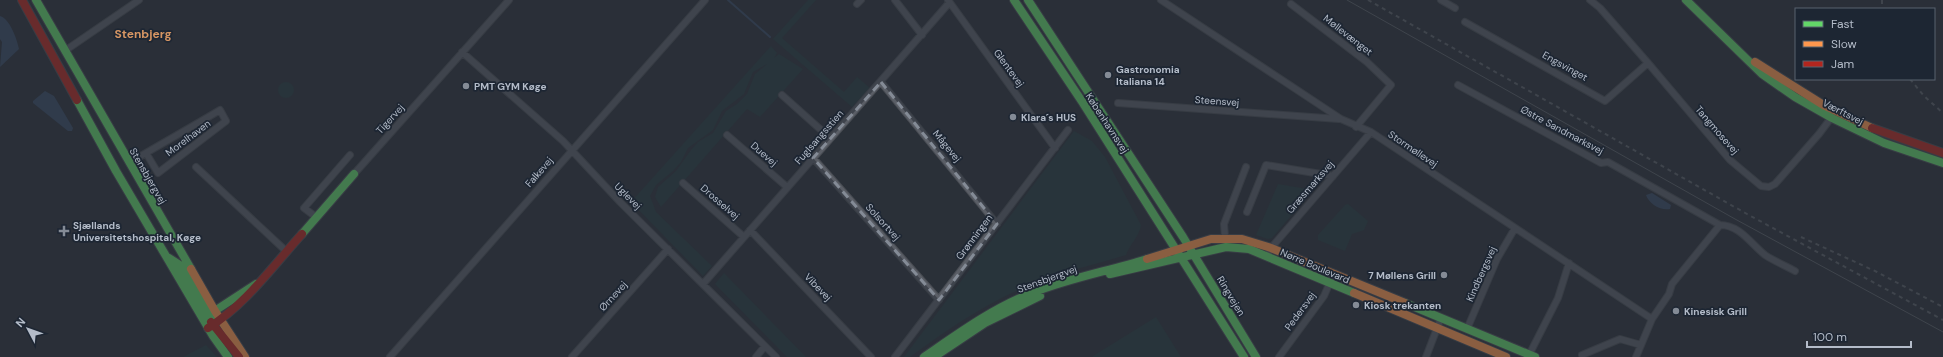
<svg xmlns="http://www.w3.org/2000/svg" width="1943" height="357" font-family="'DM Sans',sans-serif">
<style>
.green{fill:#273a3e}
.water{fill:#384963}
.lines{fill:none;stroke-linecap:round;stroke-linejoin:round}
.stream{stroke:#384963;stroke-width:2}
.street-casing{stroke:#484c53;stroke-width:8}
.fast-casing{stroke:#484c53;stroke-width:10}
.slow-casing{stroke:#484c53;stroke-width:10}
.jam-casing{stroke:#484c53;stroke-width:10}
.street{stroke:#5a5e66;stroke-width:6}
.fast{stroke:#63d668;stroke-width:8}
.slow{stroke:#ff974d;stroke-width:8}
.jam{stroke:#b3261e;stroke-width:8}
.tram{stroke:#595d64;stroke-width:1}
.rail{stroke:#595d64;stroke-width:2;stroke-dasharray:4 4;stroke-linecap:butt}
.marked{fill:none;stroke:#848b96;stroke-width:3;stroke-dasharray:8 5;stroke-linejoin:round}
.poi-dot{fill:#848b96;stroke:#1d2633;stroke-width:1.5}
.labels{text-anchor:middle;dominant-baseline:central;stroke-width:3.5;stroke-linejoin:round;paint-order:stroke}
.street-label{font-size:10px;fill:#b4bcc9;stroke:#1d2633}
.poi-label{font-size:10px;font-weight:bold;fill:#b4bcc9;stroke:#1d2633;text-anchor:start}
.quarter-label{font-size:12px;font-weight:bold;fill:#d59563;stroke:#1d2633}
</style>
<rect width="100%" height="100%" fill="#2a3038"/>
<path class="green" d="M808 0H816L782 38 844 92 857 77 870 88 852 107 773 39Z
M771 46 777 53 774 58 779 54 803 69 760 117 747 109 661 207 655 197 658 187 676 171 691 150 698 142 713 133 726 111 737 104 747 94 755 74 767 64 753 72 744 94 722 111 713 130 688 148 681 162 673 171 656 185 650 196 656 212 712 266 703 276 631 202Z
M278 90a8 8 0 1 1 16 0a8 8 0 1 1-16 0Z
M1074 131 1092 141 1105 157 1141 225C1139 237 1130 244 1126 255 1100 263 1075 269 1050 277 998 295 953 325 910 357H904Z
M1278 184 1313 190 1272 238 1268 239 1256 235Z
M1348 204 1368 221 1364 230 1352 234 1345 251 1318 240V235L1345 205Z
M724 273 806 357H787L715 284Z
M1156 317 1181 357H1093V356Z
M206 345 217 357H183Z"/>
<path class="water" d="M0 16C10 19 17 39 19 49L0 67 2 42 0 39Z
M45 91 54 96 73 128 72 131H68L33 103V101Z
M1652 193 1671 205 1670 209C1661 211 1649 204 1646 195Z"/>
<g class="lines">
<path class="stream" d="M728 0 770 37"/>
<defs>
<path id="street" d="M895 0 922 35
M948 0 1055 148
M1161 0 1341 119 1371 132 1652 319
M1441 0 1455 8
M1590 0 1600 8 1648 63 1730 160 1761 186 1769 187 1775 184 1819 134 1834 114
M857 4 861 0
M1291 4 1367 62 1391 85 1356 127
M1465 22 1605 101 1648 63
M66 50 139 0
M462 52 563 141 620 202 776 357
M881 82 997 224
M1458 85 1601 163 1608 162 1720 225 1672 284 1669 294 1652 319 1636 357
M782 95 830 138
M1118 103 1339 119
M727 135 787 187
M813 158 939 300
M129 163C159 145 190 128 220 110L226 121 158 173 146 153
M196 167 286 251
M354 174 509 0
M683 183 744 237
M1247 212 1266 165 1333 176
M316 217 304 208 350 155
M1720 225C1740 225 1751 244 1765 255 1774 261 1786 266 1795 271
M750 230 871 357
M1225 237 1224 224 1246 167
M1267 257 1271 248 1371 132
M703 284 949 3
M1467 329 1497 259 1515 228
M1529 355 1558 298 1569 263
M1582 355 1620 339 1641 345
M390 357 705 0
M572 357 668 249
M756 357 765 346
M895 357 1068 130
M1279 357 1324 296 1334 273
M1426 357 1441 318"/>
<path id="fast" d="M36 0 191 269
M1014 0 1083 103 1244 357
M1028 0 1183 237 1256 357
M1686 0 1762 74 1795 97 1832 118 1884 143 1943 163
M77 100 116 171 213 336 228 357
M302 234 354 174
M169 258 180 265 209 315 220 320
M1110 274 1226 247 1249 249 1354 293
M1405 303 1535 357
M210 314 256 284
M924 357C959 333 993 308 1032 293 1069 278 1109 271 1147 259
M934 357 985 323 1040 296"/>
<path id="slow" d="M1755 62 1825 106 1872 128
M1147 259 1211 239H1242L1271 248 1405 303
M191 269 215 311 245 357
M1354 293 1506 357"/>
<path id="jam" d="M22 0 77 100
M1872 128 1943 153
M211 322 239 357
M208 328C246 304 272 267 302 234"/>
</defs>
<use href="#street" class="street-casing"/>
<use href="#fast" class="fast-casing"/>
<use href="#slow" class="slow-casing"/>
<use href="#jam" class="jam-casing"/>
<use href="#street" class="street"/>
<use href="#fast" class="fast"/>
<use href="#slow" class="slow"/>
<use href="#jam" class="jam"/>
<path class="tram" d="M1347 0 1735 219 1943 332"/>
<path class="rail" d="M1368 0 1747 214 1943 320
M1882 0V9
M1910 79 1924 96 1943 113
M1801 237 1877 272 1943 307"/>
</g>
<path d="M0 0H1943V357H0ZM881 82 997 224 939 300 813 158Z" fill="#2a3038" fill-opacity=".55" fill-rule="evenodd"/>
<path class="marked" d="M881 82 997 224 939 300 813 158Z"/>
<g class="poi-dot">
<circle cx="1108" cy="75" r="4"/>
<circle cx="466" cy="86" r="4"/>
<circle cx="1013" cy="117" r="4"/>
<path d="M62 225h4v4h4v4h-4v4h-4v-4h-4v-4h4z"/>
<circle cx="1444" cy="275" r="4"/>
<circle cx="1356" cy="305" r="4"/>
<circle cx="1676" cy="311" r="4"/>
</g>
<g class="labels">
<g class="street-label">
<text transform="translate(1348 35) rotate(38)">Møllevænget</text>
<text transform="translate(1565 66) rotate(29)">Engsvinget</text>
<text transform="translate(1009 68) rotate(54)">Glentevej</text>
<text transform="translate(1217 101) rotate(4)">Steensvej</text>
<text transform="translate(1843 112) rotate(27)">Værftsvej</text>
<text transform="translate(390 119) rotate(-48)">Tigervej</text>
<text transform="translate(1107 123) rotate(57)">Københavnsvej</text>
<text transform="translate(1562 130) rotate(28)">Østre Sandmarksvej</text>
<text transform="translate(1717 130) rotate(49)">Tangmosevej</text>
<text transform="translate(819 137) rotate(-49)">Fuglsangsstien</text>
<text transform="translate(188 138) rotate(-37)">Morelhaven</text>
<text transform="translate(947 146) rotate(51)">Mågevej</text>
<text transform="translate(1413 149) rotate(34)">Stormøllevej</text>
<text transform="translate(764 154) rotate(41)">Duevej</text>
<text transform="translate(539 172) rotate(-49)">Falkevej</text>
<text transform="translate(148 176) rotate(60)">Stensbjergvej</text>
<text transform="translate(1310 187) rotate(-49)">Græsmarksvej</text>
<text transform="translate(628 196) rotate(45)">Uglevej</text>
<text transform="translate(720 202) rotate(41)">Drosselvej</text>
<text transform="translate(883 222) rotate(48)">Solsortvej</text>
<text transform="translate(974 237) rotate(-53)">Grønningen</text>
<text transform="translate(1315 266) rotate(23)">Nørre Boulevard</text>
<text transform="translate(1481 274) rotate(-66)">Kindbergsvej</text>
<text transform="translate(1047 279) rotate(-20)">Stensbjergvej</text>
<text transform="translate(818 287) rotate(46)">Vibevej</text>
<text transform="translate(613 296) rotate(-48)">Ørnevej</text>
<text transform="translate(1231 296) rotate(59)">Ringvejen</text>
<text transform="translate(1300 311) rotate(-54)">Pedersvej</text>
</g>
<g class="poi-label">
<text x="1116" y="69">Gastronomia<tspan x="1116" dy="12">Italiana 14</tspan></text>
<text x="474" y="86">PMT GYM Køge</text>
<text x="1021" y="117">Klara´s HUS</text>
<text x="73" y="225">Sjællands<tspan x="73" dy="12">Universitetshospital, Køge</tspan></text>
<text x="1436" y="275" text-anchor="end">7 Møllens Grill</text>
<text x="1364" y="305">Kiosk trekanten</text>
<text x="1684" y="311">Kinesisk Grill</text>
</g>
<g class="quarter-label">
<text x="143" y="34">Stenbjerg</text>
</g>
</g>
<rect x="1795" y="8" width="140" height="72" fill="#1d2633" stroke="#59626f"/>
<rect x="1803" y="21" width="20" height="6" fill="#63d668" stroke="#59626f"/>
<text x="1831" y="28" font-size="12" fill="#b4bcc9">Fast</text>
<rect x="1803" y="41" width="20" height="6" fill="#ff974d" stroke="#59626f"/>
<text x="1831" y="48" font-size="12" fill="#b4bcc9">Slow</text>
<rect x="1803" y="61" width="20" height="6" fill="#b3261e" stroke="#59626f"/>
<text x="1831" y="68" font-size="12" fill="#b4bcc9">Jam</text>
<g transform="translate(28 329) rotate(311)" stroke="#1d2633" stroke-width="3" paint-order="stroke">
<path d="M0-3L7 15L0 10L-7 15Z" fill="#b4bcc9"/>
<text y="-6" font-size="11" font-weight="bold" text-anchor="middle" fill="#b4bcc9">N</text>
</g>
<path d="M1807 341v6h104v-6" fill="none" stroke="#b4bcc9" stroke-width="2"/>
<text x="1813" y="341" font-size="12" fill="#b4bcc9" stroke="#1d2633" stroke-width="3" paint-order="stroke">100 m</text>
</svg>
